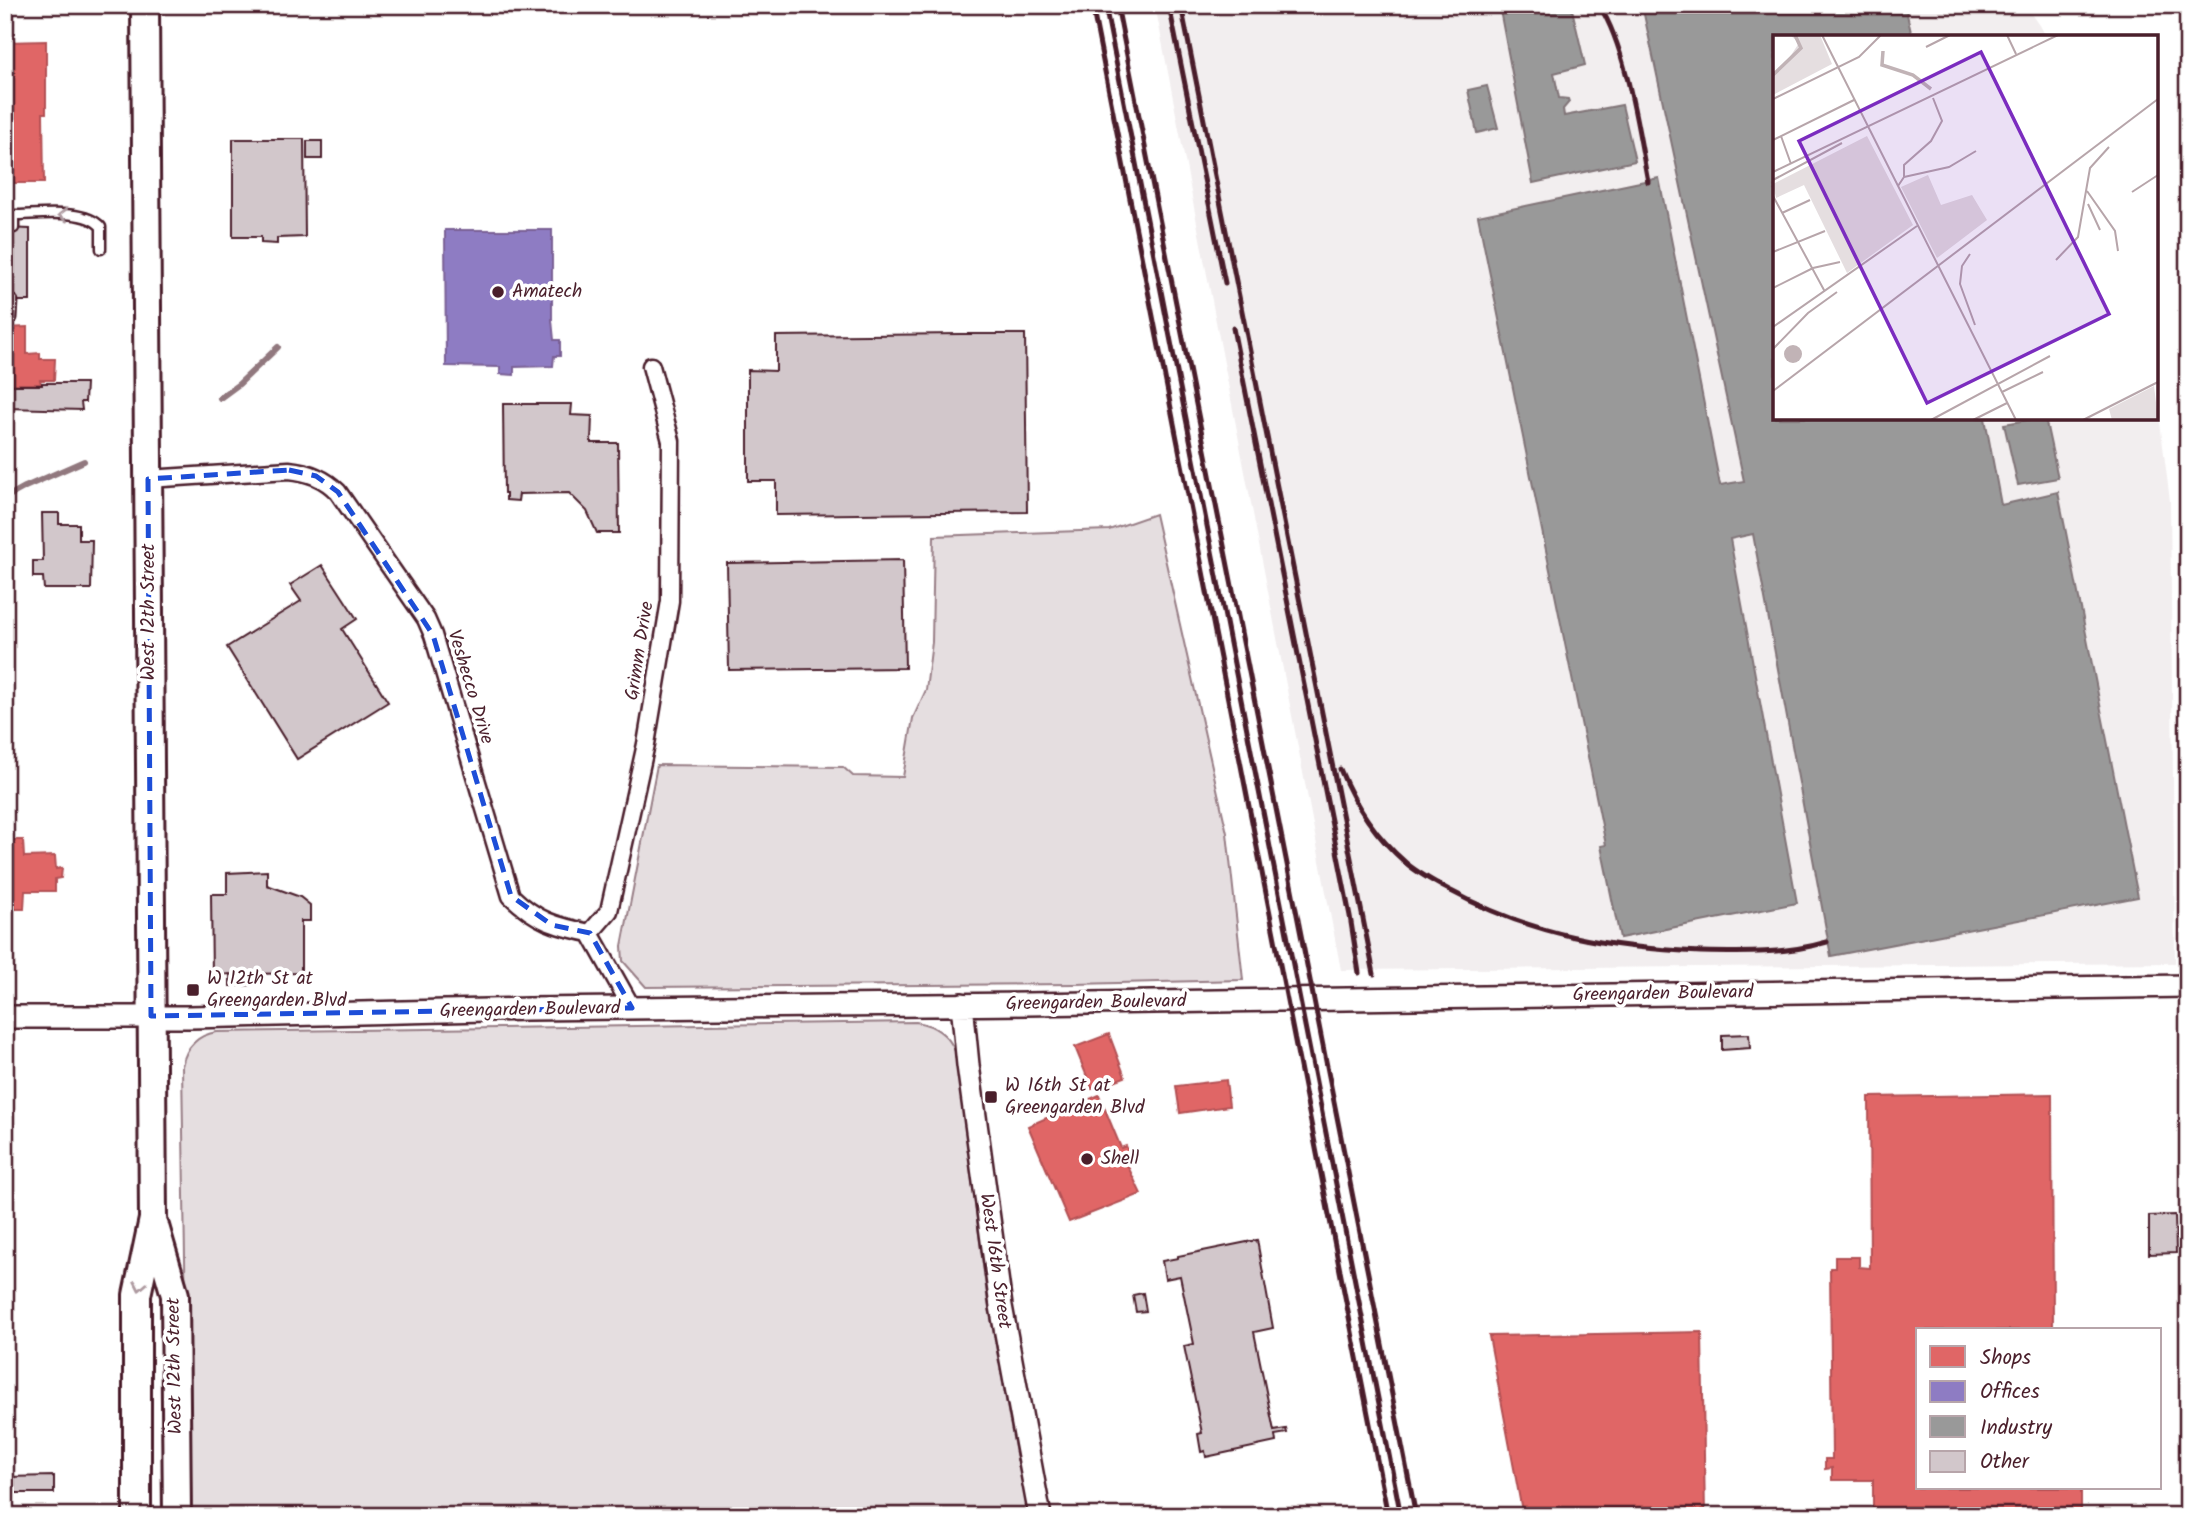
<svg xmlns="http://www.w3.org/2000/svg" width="2193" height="1521" font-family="Kalam,sans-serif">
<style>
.built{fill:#f2eeef}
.green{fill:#e5dee0;stroke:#987e86;stroke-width:2}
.shops{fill:#e06666;stroke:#b35154;stroke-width:2}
.offices{fill:#8e7cc3;stroke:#7a6095;stroke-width:2}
.industry{fill:#999;stroke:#817478;stroke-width:2}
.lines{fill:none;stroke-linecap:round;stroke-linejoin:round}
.stream{stroke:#91787e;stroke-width:6}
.building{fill:#d2c7cb;stroke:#4a1f2b;stroke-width:2}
.service-casing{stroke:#4a1f2b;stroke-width:13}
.minor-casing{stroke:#4a1f2b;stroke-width:21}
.tertiary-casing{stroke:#4a1f2b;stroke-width:26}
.primary-casing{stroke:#4a1f2b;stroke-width:32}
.service{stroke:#fff;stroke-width:8}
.minor{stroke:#fff;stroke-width:16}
.tertiary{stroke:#fff;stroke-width:21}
.primary{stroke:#fff;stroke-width:26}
.rail{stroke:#4a1f2b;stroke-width:5}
.oneway{stroke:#ae9aa0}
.marked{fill:none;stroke:#1d4ed8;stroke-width:5;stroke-dasharray:14 9;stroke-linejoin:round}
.poi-dot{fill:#4a1f2b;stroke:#fff;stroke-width:2.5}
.labels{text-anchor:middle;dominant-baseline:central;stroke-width:7;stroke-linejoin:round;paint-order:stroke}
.poi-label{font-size:19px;fill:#4a1f2b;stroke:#fff;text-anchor:start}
.street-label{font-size:19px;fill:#4a1f2b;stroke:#fff}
.inset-river{fill:none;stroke:#c1b3b6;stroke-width:3.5}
.inset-road{fill:none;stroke:#b7a5aa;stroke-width:2}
.view{fill:#7b2cbf;fill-opacity:0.15;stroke:#7b2cbf;stroke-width:3.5}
.inset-edge{fill:none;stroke:#4a1f2b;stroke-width:3.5}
</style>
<rect width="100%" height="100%" fill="#fff"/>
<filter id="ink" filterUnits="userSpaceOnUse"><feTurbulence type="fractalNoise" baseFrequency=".0143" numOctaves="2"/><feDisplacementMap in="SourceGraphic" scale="14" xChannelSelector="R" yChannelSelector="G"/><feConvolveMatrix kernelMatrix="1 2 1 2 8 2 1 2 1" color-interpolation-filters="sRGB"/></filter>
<g filter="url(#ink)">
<path class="built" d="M1155 5H2025L2047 37H1775V418H2156V391L2170 501 2175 963 1341 970Z"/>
<path class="green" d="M1155 514 1227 833 1243 980 1075 984 646 987 623 961 622 946 657 765 843 767 853 776 903 777 913 718 926 690 932 642 934 536 1109 530Z
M916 1022C934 1025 948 1034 955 1051L988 1303 1017 1459 1030 1516H189L182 1066C186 1047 197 1035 217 1032Z"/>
<path class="shops" d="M46 41V113H43L44 183H5V42Z
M27 327V354L40 353V359H55L54 380H40L41 384H5V328Z
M5 840H23L24 857 55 856 56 869 62 868 61 878 55 879V891H25L24 909H5Z
M1109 1034 1125 1077 1092 1089 1075 1047Z
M1226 1080 1229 1106 1180 1113 1176 1086Z
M2052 1094 2053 1330H1918V1488H2081V1516H1873V1480H1832V1468L1825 1469V1459H1832L1830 1268H1835V1257H1859V1267L1870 1268 1869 1097Z
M1099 1095 1121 1148 1126 1146 1130 1154 1123 1156 1141 1194 1069 1222 1028 1126Z
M1702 1332 1705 1516H1523L1489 1336Z"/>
<path class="offices" d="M445 230H552V320L554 340H560V356H554L553 366 514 367V375L500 374V367L446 366Z"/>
<path class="industry" d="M1499 5H1571L1585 65 1554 73 1559 98 1568 99 1569 102 1563 109 1564 116 1622 105 1635 161 1533 183Z
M1642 5H1905L1912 37H1775V418H1985L2001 505 2058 492 2138 897 1831 956 1753 534 1730 539 1797 903 1620 938 1601 846 1606 845 1478 216 1659 178 1720 485 1744 481Z
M1487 86 1498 128 1477 133 1468 90Z
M2039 418H2045L2058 478 2018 485 2004 424Z"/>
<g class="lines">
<path class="stream" d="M220 398 239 384 278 347
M5 498 25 487 84 461"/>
</g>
<path class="building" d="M233 139H304L305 237 277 238V244L261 243V237H233Z
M307 141H322V159H307Z
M5 228 30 229V301H5Z
M960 334H1025L1027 512 776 515V481H748V370L776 371V336Z
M42 383H86L85 402H81L82 410 7 408 5 422V385H42Z
M503 404H572L571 415 592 416 591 443H618L619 533H597L587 511 569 493 519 494 518 501 506 500V493H504Z
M42 513H59V524H79V540H92L91 589H44L43 577H33V561H43Z
M903 560 905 668 729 670 727 563Z
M322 565 357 619 342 629 388 702 297 759 227 647 301 601 290 585Z
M267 871V885L300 897 310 905V921H301V973L251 974 252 985 230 986V974L212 976 211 894H227V873Z
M1749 1034 1750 1048 1722 1050V1035Z
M2175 1215 2176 1253 2149 1254V1216Z
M1257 1240 1273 1328 1254 1332 1274 1431 1286 1429 1287 1433 1275 1435 1276 1442 1206 1457 1205 1451 1201 1452 1198 1434 1202 1433 1184 1346 1194 1344 1180 1276 1165 1279 1162 1261 1178 1258V1256Z
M1143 1293 1146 1311 1136 1312 1133 1295Z
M54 1476V1493H5V1477Z"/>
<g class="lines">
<defs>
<path id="service" d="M14 228V215C38 215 85 208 101 227V249
M12 318 13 301"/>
<path id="minor" d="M148 479 289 470C309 472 324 478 338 492L426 619 433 635 511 896C537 921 555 926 590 933L632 1008
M590 933 609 911 646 744 670 601 671 441 651 366"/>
<path id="tertiary" d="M962 1004 968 1065 1001 1306 1040 1516
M5 1017H190L528 1009 1027 1004 2188 986"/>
<path id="primary" d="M154 1223 175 1295 177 1516
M137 1516V1295L153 1219 145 5"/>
</defs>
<use href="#service" class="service-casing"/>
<use href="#minor" class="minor-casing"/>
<use href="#tertiary" class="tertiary-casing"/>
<use href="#primary" class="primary-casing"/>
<use href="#service" class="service"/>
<use href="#minor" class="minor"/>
<use href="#tertiary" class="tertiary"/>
<use href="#primary" class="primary"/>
<path class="rail" d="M1092 5 1388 1516
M1105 5 1401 1516
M1117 5 1416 1516
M1169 5 1225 283
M1181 5 1374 974
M1599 5C1627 49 1638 130 1648 182
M1233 328 1350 916 1359 973
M1340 769C1355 806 1375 836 1406 863 1419 874 1436 883 1451 891 1532 935 1610 948 1701 952 1744 953 1786 954 1827 942"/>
</g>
<defs><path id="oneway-chevron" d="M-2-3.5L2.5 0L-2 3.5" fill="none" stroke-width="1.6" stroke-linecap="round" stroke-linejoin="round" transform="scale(1.75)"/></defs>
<g class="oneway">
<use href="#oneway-chevron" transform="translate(63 215) rotate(-180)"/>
<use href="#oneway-chevron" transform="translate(140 1286) rotate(101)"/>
</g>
</g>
<path class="marked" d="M289 470 316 476 338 492 433 635 511 896 552 925 590 933 632 1008 151 1016 148 479Z"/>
<g class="poi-dot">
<circle cx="498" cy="292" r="7"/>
<rect x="186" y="983" width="14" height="14" rx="3.5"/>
<rect x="984" y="1090" width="14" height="14" rx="3.5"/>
<circle cx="1087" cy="1159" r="7"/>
</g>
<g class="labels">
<g class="poi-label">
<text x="512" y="292">Amatech</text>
<text x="207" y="979">W 12th St at<tspan x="207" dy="22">Greengarden Blvd</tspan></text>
<text x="1005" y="1086">W 16th St at<tspan x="1005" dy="22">Greengarden Blvd</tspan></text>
<text x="1101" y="1159">Shell</text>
</g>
<g class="street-label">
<text transform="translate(149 612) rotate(-90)">West 12th Street</text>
<text transform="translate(640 651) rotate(-81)">Grimm Drive</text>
<text transform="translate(470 687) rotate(73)">Veshecco Drive</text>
<text transform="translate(1663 994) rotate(-1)">Greengarden Boulevard</text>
<text transform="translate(1096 1003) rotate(-1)">Greengarden Boulevard</text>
<text transform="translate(530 1010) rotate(-1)">Greengarden Boulevard</text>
<text transform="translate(995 1261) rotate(82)">West 16th Street</text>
<text transform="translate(175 1366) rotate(-91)">West 12th Street</text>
</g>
</g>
<g transform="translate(1773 35)">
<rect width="385" height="385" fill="#fff"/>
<path d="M17 0H47L59 29 0 60V37L11 31 26 8ZM94 101 140 190 74 238 31 150 3 163 0 149ZM155 140 168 170 199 160 214 185 164 223 128 152ZM381 351 385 385H339L336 374Z" fill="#e5dee0"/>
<path d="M11 319a9 9 0 1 1 18 0a9 9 0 1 1-18 0Z" fill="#c1b3b6"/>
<path class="inset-river" d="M110 16 109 30 140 40 158 54M0 40 28 13 22 0"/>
<path class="inset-road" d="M49 0 243 385M234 0 243 19M153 12 177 0M0 64 86 22 108 0M8 101 18 129M0 105 81 65M0 137 285 0M131 142 176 132 203 116M0 145 69 108M125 151 131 142V130L158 106 169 86 160 63M314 156 342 196 345 216M359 157 385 140M0 161 51 255M315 169 327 195M9 178 37 165M0 217 52 196M197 219 189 231 187 249 202 290M283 225 305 202 317 133 336 112M0 253 40 233 67 227M0 292 144 191M0 314 35 278 64 257M0 356 385 64M229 357 270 337M158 385 277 321M200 385 234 368M310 385 385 347"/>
<path class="view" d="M208 17 336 279 154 368 26 106Z"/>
<rect width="385" height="385" class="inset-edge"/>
</g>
<rect width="2193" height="1521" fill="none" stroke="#fff" stroke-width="28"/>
<rect x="14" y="14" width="2165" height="1493" fill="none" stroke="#4a1f2b" stroke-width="2.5" filter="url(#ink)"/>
<rect x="1916" y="1328" width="245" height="161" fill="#ffffff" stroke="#b7a5aa" stroke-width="2"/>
<rect x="1930" y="1346" width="35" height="21" fill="#e06666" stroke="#b7a5aa" stroke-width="2"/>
<text x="1980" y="1364" font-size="21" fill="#4a1f2b">Shops</text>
<rect x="1930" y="1381" width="35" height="21" fill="#8e7cc3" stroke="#b7a5aa" stroke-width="2"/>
<text x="1980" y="1398" font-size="21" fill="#4a1f2b">Offices</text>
<rect x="1930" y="1416" width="35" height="21" fill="#999999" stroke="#b7a5aa" stroke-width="2"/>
<text x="1980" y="1434" font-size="21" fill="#4a1f2b">Industry</text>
<rect x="1930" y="1451" width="35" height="21" fill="#d2c7cb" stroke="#b7a5aa" stroke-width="2"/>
<text x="1980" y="1468" font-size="21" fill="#4a1f2b">Other</text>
</svg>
